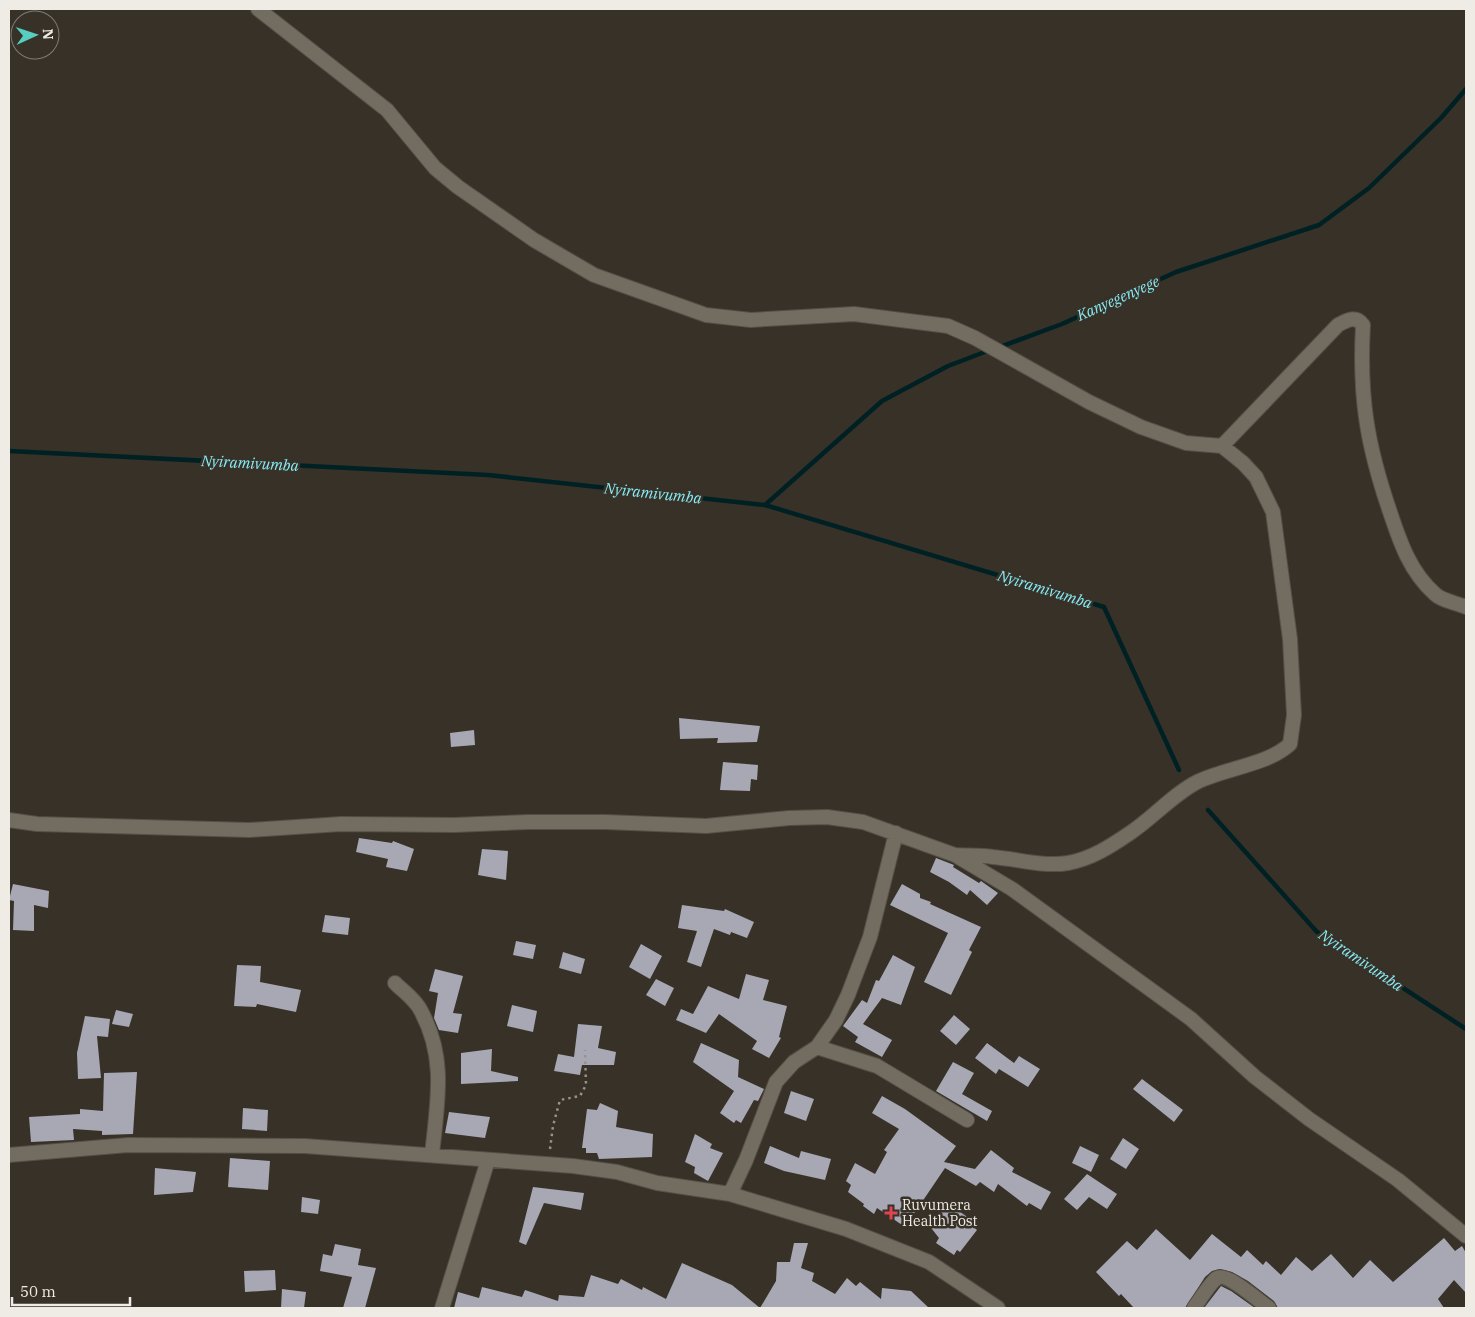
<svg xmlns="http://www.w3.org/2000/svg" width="1475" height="1317" font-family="'IBM Plex Serif',serif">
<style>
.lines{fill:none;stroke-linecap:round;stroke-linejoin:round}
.stream{stroke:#002124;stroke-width:4.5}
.building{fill:#a7a8b4}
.minor-casing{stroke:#545047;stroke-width:16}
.path{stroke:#97928b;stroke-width:2.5;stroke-dasharray:2.5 4;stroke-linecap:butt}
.minor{stroke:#736c61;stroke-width:14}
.health-dot{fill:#e0444e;stroke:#373128;stroke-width:2}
.labels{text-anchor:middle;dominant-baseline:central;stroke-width:5;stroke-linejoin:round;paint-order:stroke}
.poi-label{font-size:14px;fill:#efebe5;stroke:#373128;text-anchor:start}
.water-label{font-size:15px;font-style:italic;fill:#88edf7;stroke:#373128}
</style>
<rect width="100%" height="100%" fill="#373128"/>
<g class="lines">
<path class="stream" d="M997 348 1062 324 1176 272 1319 225 1369 188 1441 118 1466 89
M9 451 488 475 765 505 1104 607 1179 770
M765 505 882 401 948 366 990 350
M1208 810 1317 932 1466 1029"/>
</g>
<path class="building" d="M679 718 760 726 757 742 717 743 718 738 680 739Z
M474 730 475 745 451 747 450 733Z
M723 762 758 765 757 780 751 779 750 791 720 790Z
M359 838 392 843 393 841 414 849 407 871 386 867 388 859 356 852Z
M482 849 508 851 506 880 478 875Z
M936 858 954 865 953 867 979 883 981 881 998 893 987 905 970 890 967 895 949 882 930 872Z
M13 884 49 891 48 908 34 905V931L13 930 14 901 9 900Z
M902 884 920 894V898L931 902 930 904 981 927 969 950 972 952 951 995 924 982 948 933 890 905Z
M682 905 724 911 725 909 754 922 747 938 731 932 730 935 714 929 701 967 687 962 697 931 678 928Z
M325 915 350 918 348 935 322 932Z
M516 941 536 945 533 959 513 955Z
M641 944 662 956 650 979 629 967Z
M563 952 585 959 581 974 559 968Z
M893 955 915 967 901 1005 882 998 863 1024 892 1040 882 1057 855 1042 858 1037 843 1026 862 1000 867 1003 876 980 879 981Z
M237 965 261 966 260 982 301 990 296 1012 257 1004 256 1007 234 1006Z
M435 969 463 976 453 1013 462 1014 458 1033 439 1030 434 1018 438 993 429 991Z
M746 974 769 980 763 1000 787 1006 779 1037 781 1038 769 1058 752 1049 757 1041 719 1014 706 1033 676 1020 681 1009 693 1014 708 986 739 999Z
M656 979 674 988 665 1006 646 995Z
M512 1005 537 1011 533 1032 507 1026Z
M116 1010 133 1014 129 1027 112 1024Z
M954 1015 970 1029 956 1045 940 1031Z
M85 1016 110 1019 108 1037 97 1036 101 1078 78 1079 77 1053Z
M578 1024 602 1026 598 1048 616 1052 614 1065H582L580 1075 554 1071 558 1054 574 1057Z
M701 1043 739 1060 738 1077 764 1089 758 1101 754 1100 741 1123 736 1120 734 1123 720 1113 734 1091 693 1062Z
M987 1043 1014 1063 1019 1056 1040 1069 1028 1087 999 1069 996 1074 975 1058Z
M492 1049 491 1071 518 1077V1081L461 1084V1053Z
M953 1062 974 1073 962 1094 992 1111 987 1121 936 1091Z
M137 1072 133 1134 102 1135V1131L73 1129 74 1140 31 1142 29 1117 80 1114V1109L103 1111 104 1073Z
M1142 1079 1183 1110 1174 1122 1133 1089Z
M791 1091 814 1099 806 1121 784 1113Z
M882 1096 905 1109 956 1146 944 1162 975 1169 991 1150 1014 1168 1012 1172 1051 1192 1041 1210 1029 1203 1027 1206 998 1184 994 1192 980 1182 976 1186 945 1168 905 1227 877 1208 874 1214 863 1206 864 1204 848 1192 851 1185 846 1181 855 1163 875 1174 887 1152 884 1150 899 1129 872 1113Z
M600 1103 618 1111 616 1127 653 1134 652 1157 599 1159 597 1153H586V1148H582L587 1109 597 1110Z
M243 1108 268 1110 267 1131 242 1129Z
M449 1112 490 1117 485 1138 445 1133Z
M695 1134 712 1144 710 1148 723 1153 708 1181 694 1173 695 1167 685 1162Z
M1123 1138 1139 1149 1126 1169 1110 1159Z
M770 1146 799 1158 801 1151 831 1159 825 1180 784 1171 764 1163Z
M1080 1146 1099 1155 1091 1172 1072 1163Z
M230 1158 270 1161 268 1190 228 1187Z
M155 1168 196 1172 193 1192 154 1195Z
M1087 1174 1117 1194 1107 1209 1089 1197 1077 1210 1064 1199Z
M533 1187 584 1193 581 1210 544 1203 526 1245 519 1242Z
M302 1197 320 1200 318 1214 301 1212Z
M945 1206 951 1210 953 1207 976 1223 974 1227 977 1230 960 1252 957 1250 954 1255 936 1243 939 1238 928 1224Z
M1156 1229 1190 1260 1212 1234 1241 1257 1247 1250 1263 1265 1266 1261 1281 1275 1296 1257 1312 1271 1331 1254 1353 1278 1370 1260 1393 1282 1444 1238 1455 1251 1462 1246 1466 1253V1293L1454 1280 1438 1299 1444 1308H1278L1274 1301 1248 1281 1232 1272 1220 1269 1212 1271 1205 1277 1185 1308H1134L1121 1294 1119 1296 1096 1272 1127 1241 1137 1250Z
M794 1243H808L801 1268 814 1273 812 1281 835 1294 847 1278 856 1286 860 1282 881 1299 882 1288 911 1291 929 1308H454L458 1292 479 1298 482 1287 522 1297 525 1290 558 1301 559 1295 584 1297 591 1275 618 1284 621 1279 642 1290 643 1287 666 1299 682 1263 732 1285 760 1308 776 1281 777 1262H790Z
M335 1244 361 1249 358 1265 376 1268 365 1308H343L352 1277 320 1271 323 1254 332 1256Z
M275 1270 276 1290 245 1292 244 1271Z
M1221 1286 1231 1291 1255 1308H1204Z
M282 1289 306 1292 304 1308H281Z"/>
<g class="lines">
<defs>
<path id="minor" d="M258 9 387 110 435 168 458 187 534 240 594 275 706 315 751 320 854 314 948 326 975 338 1089 402 1141 427 1186 443 1222 446 1243 463 1256 477 1273 512 1290 639 1294 715 1290 744C1269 764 1227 768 1199 781 1173 794 1154 817 1130 833 1111 846 1091 859 1068 863 1043 867 1018 859 993 857 981 855 968 856 955 855
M1222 446 1338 325C1347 320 1356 315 1363 325 1359 397 1367 445 1390 512 1400 542 1410 572 1435 594 1442 601 1457 603 1466 607
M9 820 37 824 249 830 341 824 454 825 529 822H605L706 826 789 818 827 817 863 822 955 855 1012 889 1191 1019 1255 1077 1309 1119 1398 1180 1466 1236
M395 983C403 991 416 1000 421 1011 447 1059 437 1103 432 1155
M817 1047 877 1066 967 1120
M9 1155 128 1145 305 1146 573 1166 617 1172 657 1183 730 1194 846 1229 929 1262 998 1308
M730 1194 746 1160 776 1082 794 1062 817 1047 836 1020 848 995 870 937 896 833
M442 1308 488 1160
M1194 1308C1198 1302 1212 1281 1217 1278 1227 1272 1260 1302 1269 1308"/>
</defs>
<use href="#minor" class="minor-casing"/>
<path class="path" d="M550 1149 553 1126 560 1100 580 1096 586 1085 585 1050"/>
<use href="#minor" class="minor"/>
</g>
<path class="health-dot" d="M888.5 1205.5h5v5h5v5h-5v5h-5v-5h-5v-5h5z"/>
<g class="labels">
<g class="poi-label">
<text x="902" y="1205">Ruvumera<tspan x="902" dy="16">Health Post</tspan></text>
</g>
<g class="water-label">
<text transform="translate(1118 298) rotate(-24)">Kanyegenyege</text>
<text transform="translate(250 463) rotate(3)">Nyiramivumba</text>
<text transform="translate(653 493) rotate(6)">Nyiramivumba</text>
<text transform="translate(1045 589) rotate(17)">Nyiramivumba</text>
<text transform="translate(1361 960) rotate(34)">Nyiramivumba</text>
</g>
</g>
<rect width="1475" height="1317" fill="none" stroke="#efebe5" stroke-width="20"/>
<g transform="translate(35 35) rotate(87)"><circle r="24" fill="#373128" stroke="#817b74"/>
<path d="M0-4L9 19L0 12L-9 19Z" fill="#58cec0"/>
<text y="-8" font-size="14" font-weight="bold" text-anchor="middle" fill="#efebe5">N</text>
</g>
<path d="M12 1297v8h118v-8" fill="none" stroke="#efebe5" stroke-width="2.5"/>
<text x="20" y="1297" font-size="15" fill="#efebe5" stroke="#373128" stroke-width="4" paint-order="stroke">50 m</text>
</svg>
